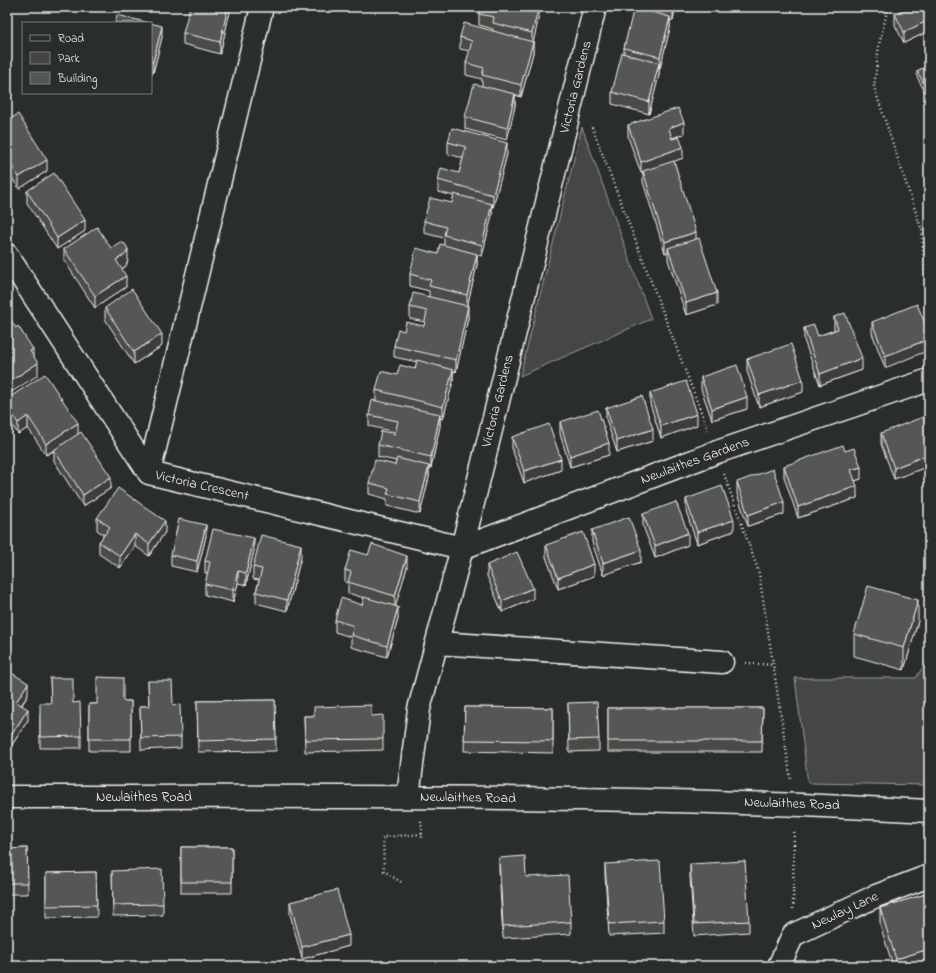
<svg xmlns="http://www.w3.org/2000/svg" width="936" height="973" font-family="'Indie Flower',sans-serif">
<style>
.green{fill:#444645;stroke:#9c9c96}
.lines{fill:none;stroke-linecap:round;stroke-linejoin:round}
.minor-casing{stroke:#f4f1e8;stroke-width:25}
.path{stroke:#f4f1e8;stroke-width:2.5;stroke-dasharray:1 3;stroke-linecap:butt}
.minor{stroke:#2a2d2e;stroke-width:22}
.wall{fill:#494b4a;stroke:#f4f1e8}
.shaded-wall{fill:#3c3d3c;stroke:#f4f1e8}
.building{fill:#555756;stroke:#f4f1e8}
.labels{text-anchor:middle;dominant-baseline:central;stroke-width:3.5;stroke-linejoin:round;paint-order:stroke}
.street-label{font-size:14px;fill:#f4f1e8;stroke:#2a2d2e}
</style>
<rect width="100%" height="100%" fill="#2a2d2e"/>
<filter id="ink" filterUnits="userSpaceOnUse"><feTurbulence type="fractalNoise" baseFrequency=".025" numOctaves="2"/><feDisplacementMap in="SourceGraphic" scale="8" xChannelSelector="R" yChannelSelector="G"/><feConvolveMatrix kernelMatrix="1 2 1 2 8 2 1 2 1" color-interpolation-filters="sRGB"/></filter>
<g filter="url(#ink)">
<path class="green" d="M582 127 651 319 520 376Z
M929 657V785L808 783 795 678H916Z"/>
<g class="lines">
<defs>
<path id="minor" d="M7 255 149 473 462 548 717 452 929 380
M149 473 262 7
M438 643 722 662
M7 797C314 797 622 794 929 811
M408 797 419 709 462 548 595 7
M779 966 793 935 876 896 929 876"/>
</defs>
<use href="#minor" class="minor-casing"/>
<path class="path" d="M888 7 879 45 874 87 922 231 926 285 929 293
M592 127 708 430
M724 474 759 573 791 781
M746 663 773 665
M421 821 422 834
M401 882 384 871 383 837 422 834V839
M793 909 794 830"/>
<use href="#minor" class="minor"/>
</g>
<path class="wall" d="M231 7 220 54 183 44V33Z
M481 7H541L533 42V53L521 97 515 95V106L507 140 465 129V117L482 86V79L466 75V63L470 51 460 49V37L493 31V29L479 25V14Z
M636 7H675L673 21 670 20V28L660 68H659V75L649 114 612 104V92L624 54V48Z
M903 7H929V31L904 43 895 25V14L904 9Z
M151 23 162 37 153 73H151Z
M929 65V99L917 77V71Z
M7 121 47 171 19 189 7 170Z
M628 125 684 134 672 138 683 158 674 161 696 239 717 305 686 315 668 260V252L665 253 643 182V173H641L628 137Z
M448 142 507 154 493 207H492V215L482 256 477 255V265L467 306 468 318 456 372 453 371V381L443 419 440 418V426L431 468H429V477L420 514 387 506V499L369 494V483L395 465 396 461 378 457V445L395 434V432L369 426V415L376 401V390L397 375 415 369 417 362 394 357V346L404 331 424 326 425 322 410 319V307L429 297V291L410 286V274L438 254 444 245V238L424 233V221L452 203 454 196 438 192V180L459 173 463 158 448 154Z
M27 191 85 231 57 249 27 203Z
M111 248 128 260 126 266 122 269 126 287 95 308 64 260V249Z
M105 308 162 346 134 364 105 319Z
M834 317 862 370 820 385 804 340V328L818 336 834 330Z
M872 322 929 333 885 368 872 333Z
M747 359 803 392 759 407 747 371Z
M701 377 747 409 712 420 701 389Z
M650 393 697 425 661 438 650 404Z
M7 399 78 434 111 488 83 506 54 461V451L46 455 28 428 18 434 7 417Z
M606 408 653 441 617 452 606 419Z
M560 422 609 455 570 467 560 434Z
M881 433H929V466L894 479 881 444Z
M512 437 561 470 524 483 512 449Z
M845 451 861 479 855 481 857 498 798 518 784 477V466Z
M737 482 784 514 748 526 737 494Z
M686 499 734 531 697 544 686 511Z
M643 514 688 545 655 558 643 526Z
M97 518 165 532 149 556 135 546 120 568 99 554V542L104 535 97 530Z
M592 530 641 562 603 575 592 542Z
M206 536 197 572 171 566V555Z
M546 545 594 576 558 589 546 557Z
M254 550 246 585 238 583 233 602 205 595V584L208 573H205V561Z
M301 557 287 611 256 603V592L259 580 253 579V567Z
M487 565 533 599 502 612 487 576Z
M407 567 395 606 398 619 387 657 351 647V637L335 632V620L362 605 364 598 348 593V583L345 582V570Z
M918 621 904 670 854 656V634Z
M7 676 28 695 22 705 28 720 10 748 7 746Z
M50 678 73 703 81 736V748H40V715L51 703Z
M148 681 173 705 181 737V748L141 750 140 706H149Z
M275 700 276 751 198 752 197 701Z
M123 701H131V751H89V704H97Z
M568 703 599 739V751L569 752Z
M465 707 553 708V753L464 751Z
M608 708H763L762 752H608Z
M304 716H371L383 739V750L305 752Z
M181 847H232V893H181Z
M27 848 28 894H7V849Z
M499 858 526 877 571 922V934L503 938 499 870Z
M605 864 664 921V933L609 936 605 875Z
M690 864 749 921V932L694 936 690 876Z
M112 871 163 904V915L113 916Z
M96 872 97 917 46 918V873Z
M929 893V966H893L880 925V908Z
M290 902 349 946 302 959 290 914Z"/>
<path class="shaded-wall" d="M228 7H231L220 54V42Z
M539 7H541L533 43V42V53L521 97V85L532 44V33Z
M673 7H675L673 21Z
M670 17V28L660 68V57Z
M929 20V31L904 43V32Z
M162 26V37L153 73V62Z
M659 63V75L649 114V102Z
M515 94V106L507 140V128Z
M10 99V111L7 113V101Z
M684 122V134L669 139V128Z
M507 143V154L493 207V195Z
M683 147V158L643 173V171V173H641V162Z
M47 160V171L19 189V177Z
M492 204V215L482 256V245Z
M85 220V231L57 249V238Z
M696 232V244L668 248V252L665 253V242Z
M128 249V260L126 266 116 272V260Z
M477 254V265L467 307V295Z
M126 276V287L95 308V296Z
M717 293V305L686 315V303Z
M468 306V318L456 372V360Z
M162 334V346L134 364V352Z
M929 339V350L885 368V356Z
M33 349V360L30 351Z
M862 358V370L820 385V374Z
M38 363V375L7 395V383Z
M453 370V381L443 419V407Z
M803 380V392L759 407V395Z
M747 397V409L712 420V409Z
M440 414V426L431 468V457Z
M697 414V425L661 438V426Z
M28 416V428L18 434V423Z
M78 423V435L46 455V444Z
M653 429V441L617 452V441Z
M609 443V455L570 467V456Z
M929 454V466L894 479V468Z
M561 459V470L524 483V471Z
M429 466V477L420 514V502Z
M861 467V479L851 482V470Z
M111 477V488L83 506V495Z
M857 486V498L798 518V507Z
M784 502V514L748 526V515Z
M734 520V531L697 544V532Z
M165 521V532L149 556V544Z
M206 525V536L197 572V561Z
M688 533V545L655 558V546Z
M135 534V546L120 568V556Z
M254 538V550L246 585V573Z
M301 545V557L287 611V600Z
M641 550V562L603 575V563Z
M407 556V567L395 608V596Z
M594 564V576L558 589V578Z
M238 571V583L233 602V590Z
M533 588V599L502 612V601Z
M918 600V621L904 670V648Z
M398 607V619L387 657V646Z
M28 683V695L16 713V702Z
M28 709V720L10 748V737Z
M349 935V946L302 959V947Z
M929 949V966H896V959Z"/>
<path class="building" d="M190 7H228L220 42 183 33Z
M481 7H539L532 33 493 23 494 17 479 14Z
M634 7 670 17 660 57 624 48Z
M663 7H673V9Z
M909 7H929V20L904 32 895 14Z
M117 15 162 26 153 62 151 61V23H115Z
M464 23 533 42 521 85 482 75 484 68 466 63 472 41 460 37Z
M622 53 659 63 649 102 612 92Z
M929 65V93L917 71Z
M474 84 515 94 507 128 465 117Z
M7 94 10 99 7 101Z
M678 108 684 122 669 128 672 139 679 137 683 147 641 162 628 125Z
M18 114 47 160 19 177 7 159V121Z
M452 128 507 143 493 195 438 180 441 168 459 173 466 147 448 142Z
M674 161 696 232 665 242 643 171Z
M54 173 85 220 57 238 27 191Z
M454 194 492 204 482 245 444 235 446 227 424 221 430 198 452 203Z
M97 227 111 248 120 242 125 244 128 249 126 254 116 260 126 276 95 296 64 249Z
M699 238 717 293 686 303 668 248Z
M440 244 477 254 467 295 429 286 431 280 410 274 416 248 438 254Z
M132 289 162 334 134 352 105 308Z
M413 293 468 306 456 360 394 346 398 329 404 331 406 322 424 326 427 311 410 307Z
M917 304 929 333V339L885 356 872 322Z
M845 313 862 358 820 374 804 328 814 325 818 336 838 329 834 317Z
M8 316 16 328 18 326 33 349 30 351 38 363 7 383V317Z
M791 344 803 380 759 395 747 359Z
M417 360 453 370 443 407 376 390 381 371 397 375 400 365 415 369Z
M737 365 747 397 712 409 701 377Z
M45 374 78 423 46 444 28 416 18 423 7 406V399Z
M686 381 697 414 661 426 650 393Z
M642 396 653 429 617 441 606 408Z
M372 400 440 414 431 457 378 445 381 431 395 434 398 421 369 415Z
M598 410 609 443 570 456 560 422Z
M923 417 929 433V454L894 468 881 433Z
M549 424 561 459 524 471 512 437Z
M81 432 111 477 83 495 54 450Z
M843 445 845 451 854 448 861 467 851 470 857 486 798 507 784 466Z
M397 458 429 466 420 502 387 494 389 488 369 483 375 460 395 465Z
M773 469 784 502 748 515 737 482Z
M722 486 734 520 697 532 686 499Z
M118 488 165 521 149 544 135 534 120 556 99 542 110 527 97 518Z
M676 502 688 533 655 546 643 514Z
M629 517 641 550 603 563 592 530Z
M179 519 206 525 197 561 171 555Z
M213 529 254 538 246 573 238 571 233 590 205 584 210 562 205 561Z
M583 532 594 564 558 578 546 545Z
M261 535 301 545 287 600 256 592 262 569 253 567Z
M372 544 407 556 395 596 348 582 351 572 345 570 351 550 368 555Z
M517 552 533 588 502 601 487 565Z
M868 586 918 600 904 648 854 634Z
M364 597 398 607 387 646 351 635 354 626 335 620 341 598 362 605Z
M10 672 28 683 16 702 28 709 10 737 7 735V676Z
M97 677 123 678V701H131V739H89V704H97Z
M50 678H73V703L80 702 81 736 40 737V703H51Z
M148 681H172L173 705 180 704 181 737 141 738 140 706H149Z
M275 700 276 739 198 741 197 701Z
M597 702 599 739 569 740 568 703Z
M371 705V716L383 715V739L305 740 304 716H314V707Z
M465 707 553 708V741L464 740Z
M608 708H763L762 741H608Z
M181 847H232V882H181Z
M27 848 28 883H7V849Z
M525 856 526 877 568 875 571 922 503 926 499 858Z
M660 861 664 921 609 924 605 864Z
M745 861 749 921 694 924 690 864Z
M162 869 163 904 113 905 112 871Z
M96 872 97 905 46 906V873Z
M337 890 349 935 302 947 290 902Z
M929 893V949L896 959 880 908Z"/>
</g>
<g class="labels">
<g class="street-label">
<text transform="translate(576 87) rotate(-76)">Victoria Gardens</text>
<text transform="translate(498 401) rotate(-76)">Victoria Gardens</text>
<text transform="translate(695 461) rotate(-20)">Newlaithes Gardens</text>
<text transform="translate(202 486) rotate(13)">Victoria Crescent</text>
<text x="144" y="797">Newlaithes Road</text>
<text transform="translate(468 798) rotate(1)">Newlaithes Road</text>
<text transform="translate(792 804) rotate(2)">Newlaithes Road</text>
<text transform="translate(845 911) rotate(-25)">Newlay Lane</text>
</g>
</g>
<rect width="936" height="973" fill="none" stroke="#2a2d2e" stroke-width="24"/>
<rect x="12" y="12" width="912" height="949" fill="none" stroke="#f4f1e8" stroke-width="1.5" filter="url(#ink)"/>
<rect x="22" y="22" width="130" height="72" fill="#2a2d2e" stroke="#7b7b78"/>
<rect x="30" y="35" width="20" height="6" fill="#2a2d2e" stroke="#7b7b78"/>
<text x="58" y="42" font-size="12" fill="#f4f1e8">Road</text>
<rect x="30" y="52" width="20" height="12" fill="#444645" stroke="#7b7b78"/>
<text x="58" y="62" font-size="12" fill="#f4f1e8">Park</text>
<rect x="30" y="72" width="20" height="12" fill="#555756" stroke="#7b7b78"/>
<text x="58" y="82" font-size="12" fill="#f4f1e8">Building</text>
</svg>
